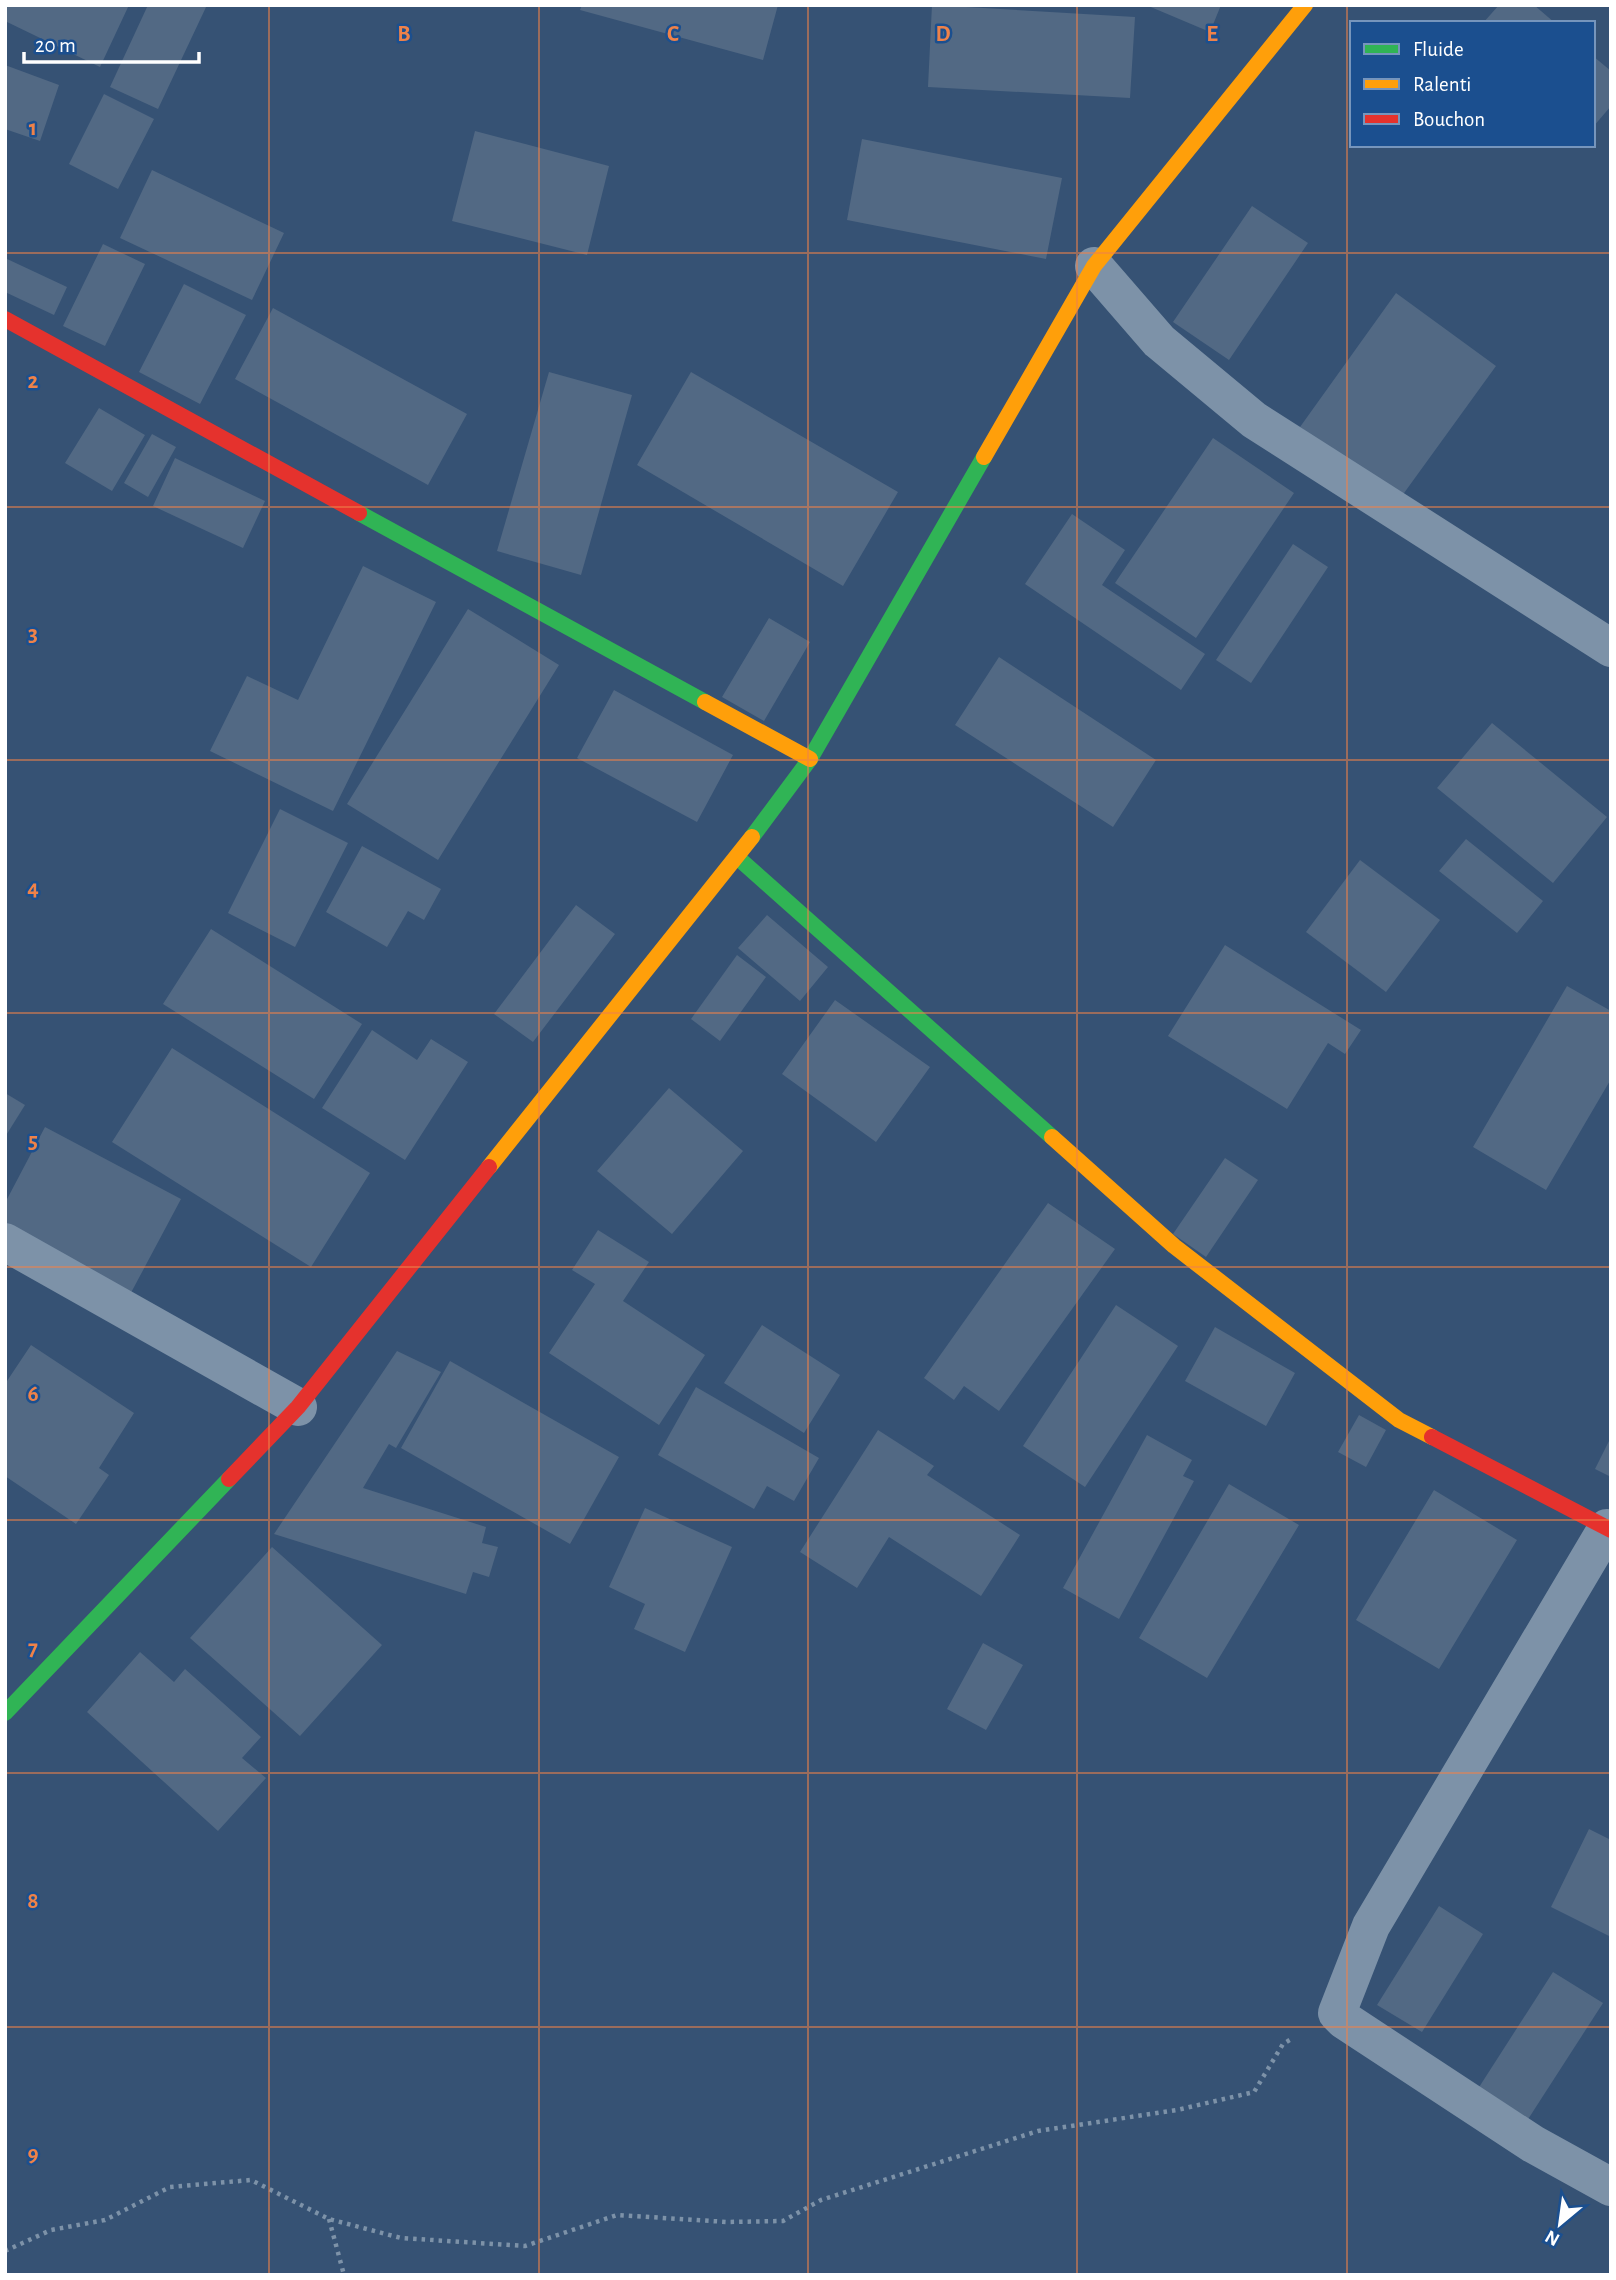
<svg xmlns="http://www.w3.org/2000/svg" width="1616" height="2280" font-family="'Alegreya Sans',sans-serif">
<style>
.building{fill:#526984}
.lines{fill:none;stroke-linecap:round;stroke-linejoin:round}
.path{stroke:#7d92a8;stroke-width:4.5;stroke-dasharray:3.5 5;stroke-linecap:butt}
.street{stroke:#7d92a8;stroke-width:38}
.fast{stroke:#30b455;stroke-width:16}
.slow{stroke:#ff9f0a;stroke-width:16}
.jam{stroke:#e5322d;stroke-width:16}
.grid{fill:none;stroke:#ee8249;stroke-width:2;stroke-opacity:0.55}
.grid-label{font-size:23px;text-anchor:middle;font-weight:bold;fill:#ee8249;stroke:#1b4f8f;stroke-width:5;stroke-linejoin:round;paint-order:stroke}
</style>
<rect width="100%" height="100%" fill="#365274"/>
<path class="building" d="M5 5H129L100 67 5 21Z
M148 5H207L158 109 110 87Z
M582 5H778L763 60 580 10Z
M932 5 1135 17 1130 98 928 87Z
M1146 5H1221L1210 32Z
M1499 5H1534L1555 23H1483Z
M1593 56 1611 71V106L1593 127Z
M5 65 59 85 40 141 5 129Z
M104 94 154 119 118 189 69 164Z
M475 131 609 166 587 255 452 221Z
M862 139 1062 178 1046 259 847 220Z
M152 170 284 233 252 300 120 238Z
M1252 206 1308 243 1229 360 1173 322Z
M103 244 145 264 105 346 63 326Z
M5 258 67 287 54 315 5 292Z
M184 284 246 315 200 404 139 372Z
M1396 293 1496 366 1399 500 1300 427Z
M273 308 467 414 428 485 235 379Z
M549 372 632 395 581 575 497 551Z
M691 372 898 492 843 586 637 465Z
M99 408 145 435 112 491 65 463Z
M152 434 176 447 148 497 124 483Z
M1213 438 1294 493 1196 638 1115 583Z
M175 458 265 501 243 548 153 506Z
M1072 514 1125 550 1102 585 1205 654 1181 690 1025 584Z
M1293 544 1328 567 1251 683 1216 660Z
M363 566 436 602 333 811 210 751 247 676 298 700Z
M468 609 559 665 438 860 347 804Z
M769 618 810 642 764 721 722 697Z
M999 657 1156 760 1113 827 955 725Z
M614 690 733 755 697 822 577 758Z
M1492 723 1607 817 1553 883 1437 788Z
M280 809 348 843 295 947 228 913Z
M1466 839 1543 901 1517 933 1439 871Z
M362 846 441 889 424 920 408 911 387 947 326 912Z
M1360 860 1440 920 1386 992 1306 932Z
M576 905 615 934 533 1042 494 1014Z
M767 915 828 967 800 1001 738 948Z
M211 929 362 1024 314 1099 163 1004Z
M1225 945 1361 1030 1345 1054 1328 1043 1287 1109 1168 1036Z
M737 955 766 977 720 1041 691 1019Z
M1567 986 1611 1011V1079L1546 1190 1473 1147Z
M835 1000 930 1067 876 1142 782 1074Z
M372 1030 417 1060 431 1039 468 1062 405 1160 322 1108Z
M172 1048 370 1173 311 1267 112 1142Z
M669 1088 743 1151 672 1234 597 1171Z
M5 1093 25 1105 5 1137Z
M45 1127 181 1199 125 1304 5 1241V1203Z
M1225 1158 1258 1180 1206 1257 1173 1234Z
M1048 1203 1115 1249 999 1411 964 1386 954 1400 924 1378Z
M598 1230 649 1262 623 1301 705 1355 659 1425 549 1353 595 1284 572 1270Z
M1116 1305 1178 1346 1085 1487 1023 1446Z
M762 1325 840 1375 804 1433 724 1383Z
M1215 1327 1295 1373 1266 1426 1185 1381Z
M31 1345 134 1413 99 1468 109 1475 76 1524 5 1476V1384Z
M397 1351 441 1372 396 1448 389 1444 363 1488 486 1527 482 1543 498 1547 489 1577 473 1572 466 1594 274 1534Z
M450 1361 619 1457 570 1544 401 1448Z
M696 1387 819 1458 794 1501 767 1486 754 1509 658 1455Z
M1359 1415 1386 1430 1366 1467 1338 1452Z
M878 1430 934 1466 927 1475 1020 1535 981 1596 889 1537 857 1588 800 1552Z
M1147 1435 1192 1460 1183 1476 1194 1481 1119 1619 1063 1588Z
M1611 1437V1477L1595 1469Z
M1229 1484 1299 1525 1207 1678 1139 1638Z
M1434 1490 1517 1540 1439 1669 1356 1620Z
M645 1508 732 1547 685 1652 634 1629 645 1604 609 1587Z
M272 1547 382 1645 300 1736 190 1638Z
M983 1643 1023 1665 986 1730 947 1709Z
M140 1652 174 1682 185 1669 261 1737 242 1758 266 1778 218 1831 87 1712Z
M1589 1829 1611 1840V1937L1551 1907Z
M1439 1906 1483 1934 1422 2032 1377 2005Z
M1553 1972 1603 2003 1523 2127 1474 2095Z"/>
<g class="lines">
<path class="path" d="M329 2219 344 2275
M5 2251 51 2230 105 2220 170 2187 251 2180 329 2219 401 2238 525 2246 617 2215 727 2222 783 2221 821 2200 1038 2131 1177 2110 1254 2092 1283 2044 1293 2038"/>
<path class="street" d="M1094 266 1159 341 1254 420 1611 648
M5 1242 298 1407
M1607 1528 1371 1926 1337 2013 1344 2020 1533 2144 1611 2187"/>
<path class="fast" d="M359 513 705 702
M752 837 810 759 984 457
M737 857 1052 1137
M5 1713 229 1479"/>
<path class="slow" d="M984 457 1094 266 1305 5
M705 702 810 759
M1052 1137 1174 1246 1399 1420 1432 1437
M489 1167 752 837"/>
<path class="jam" d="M5 319 359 513
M1432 1437 1611 1530
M229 1479 298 1407 489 1167"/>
</g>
<path class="grid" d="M269 5V2275M539 5V2275M808 5V2275M1077 5V2275M1347 5V2275M5 253H1611M5 507H1611M5 760H1611M5 1013H1611M5 1267H1611M5 1520H1611M5 1773H1611M5 2027H1611"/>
<g class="grid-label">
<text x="404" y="41">B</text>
<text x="673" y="41">C</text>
<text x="943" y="41">D</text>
<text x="1212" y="41">E</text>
<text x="33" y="135">1</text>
<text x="33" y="388">2</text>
<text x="33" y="641">3</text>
<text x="33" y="895">4</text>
<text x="33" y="1148">5</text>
<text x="33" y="1401">6</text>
<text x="33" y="1655">7</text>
<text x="33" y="1908">8</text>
<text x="33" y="2161">9</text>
</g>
<rect width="1616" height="2280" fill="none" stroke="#ffffff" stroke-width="14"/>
<rect x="1350" y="21" width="245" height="126" fill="#1b4f8f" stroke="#7695bc" stroke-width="2"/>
<rect x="1364" y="44" width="35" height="10" fill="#30b455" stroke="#7695bc" stroke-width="2"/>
<text x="1413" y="56" font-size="21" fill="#ffffff">Fluide</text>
<rect x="1364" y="79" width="35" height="10" fill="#ff9f0a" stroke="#7695bc" stroke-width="2"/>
<text x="1413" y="91" font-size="21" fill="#ffffff">Ralenti</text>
<rect x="1364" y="114" width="35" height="10" fill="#e5322d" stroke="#7695bc" stroke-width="2"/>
<text x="1413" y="126" font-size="21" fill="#ffffff">Bouchon</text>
<g transform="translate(1560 2224) rotate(209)" stroke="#1b4f8f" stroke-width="5" paint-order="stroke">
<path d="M0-5L12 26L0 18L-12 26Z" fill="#ffffff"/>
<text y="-10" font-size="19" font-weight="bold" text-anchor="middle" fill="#ffffff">N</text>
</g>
<path d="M24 52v10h175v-10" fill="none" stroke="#ffffff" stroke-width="3.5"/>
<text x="35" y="52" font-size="21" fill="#ffffff" stroke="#1b4f8f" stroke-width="5" paint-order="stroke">20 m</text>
</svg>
